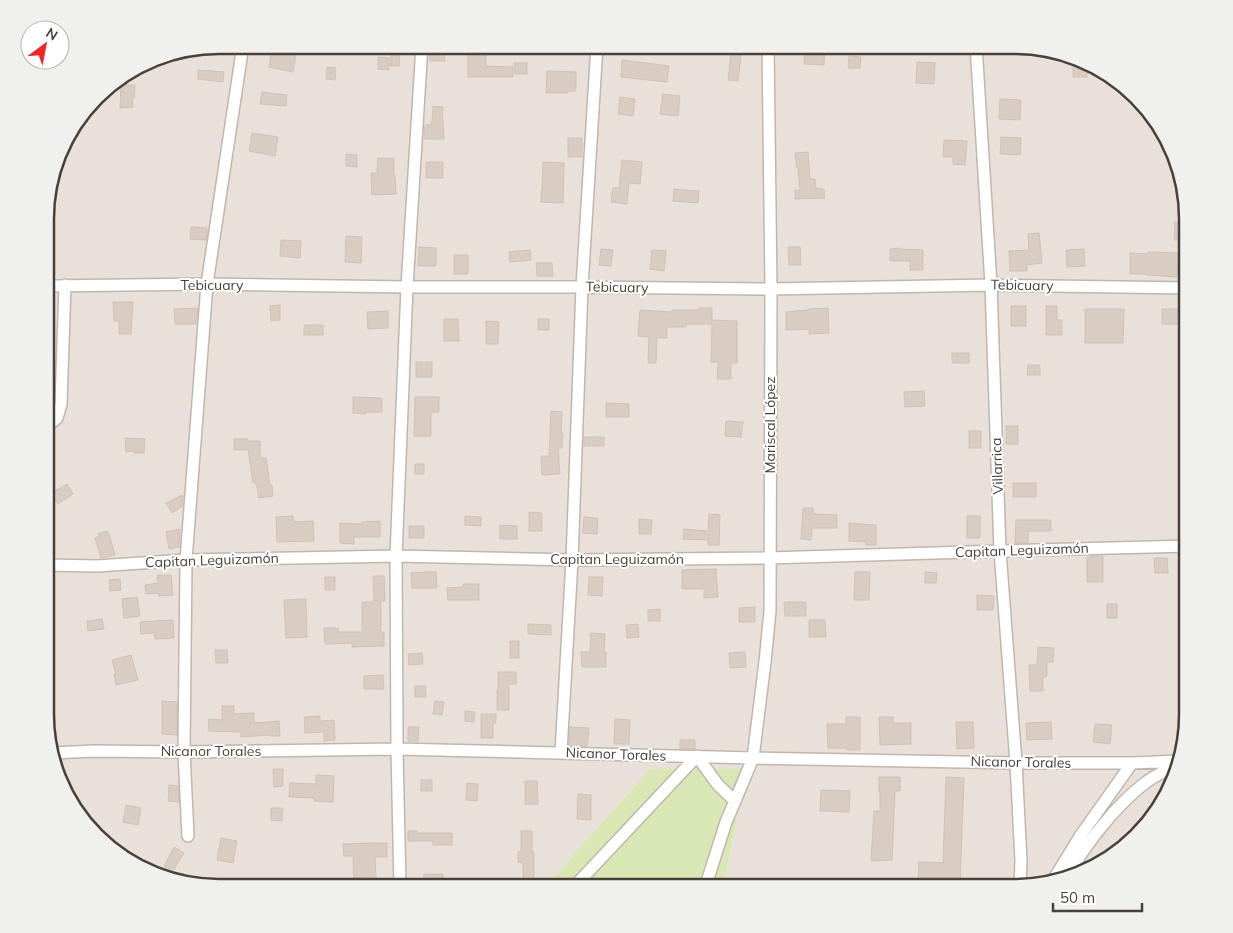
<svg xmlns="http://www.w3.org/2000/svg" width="1233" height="933" font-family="Mulish,sans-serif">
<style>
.residential{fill:#e9e1d9}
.green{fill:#d9e7b5}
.building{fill:#d9cdc3;stroke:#d1c1b4}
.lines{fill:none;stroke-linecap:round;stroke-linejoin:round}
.minor-casing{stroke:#c0b6ad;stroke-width:14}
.minor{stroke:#fff;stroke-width:11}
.labels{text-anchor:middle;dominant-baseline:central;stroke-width:4;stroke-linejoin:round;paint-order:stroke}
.street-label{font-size:14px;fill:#494039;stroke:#fff}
.rim{fill:none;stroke:#494039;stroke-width:2.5}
</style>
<rect width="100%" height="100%" fill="#f5f0eb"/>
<path class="residential" d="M219 45H1025L1080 58 1129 88 1170 142 1188 219V726L1175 781 1145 829 1091 870 1014 888H723L747 769H650L544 888H208L153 875 104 845 63 791 45 726 47 196 68 132 104 88 163 54Z"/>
<path class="green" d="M650 769H747L723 888H544Z"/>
<path class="building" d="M732 45 742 47 738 81 728 80Z
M805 47 825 49 824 65 804 64Z
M272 50 296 54 293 72 269 67Z
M444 50 445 61H430V51Z
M468 50 486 51V66L513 67V77H468Z
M391 55H400L399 66H390Z
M849 56 861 57 860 68H848Z
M378 57 389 58V70L378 69Z
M1073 58H1081L1098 69 1087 70V77H1073Z
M622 60 669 66 667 82 621 77Z
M917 62 935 63 934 84 916 83Z
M514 63H527V74H515Z
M327 67 336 68 335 80 326 79Z
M198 70 224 72 223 82 198 79Z
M547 71 576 72V91H568V93H546Z
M121 85H135L134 99H132L133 107 120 108Z
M262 92 287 95 286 106 260 104Z
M663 94 680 96 678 116 660 114Z
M620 97 635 99 633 116 618 114Z
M1000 99 1021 100 1020 120 999 119Z
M433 106 443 107 442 121H443L444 139H424L425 125H431V122H432Z
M252 133 278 137 275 156 249 151Z
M1001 137 1021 138 1020 155 1000 154Z
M568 138H582V157H568Z
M944 140 967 141 965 165 953 164V157H943Z
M808 152 810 179H815L816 188 824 189 825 198 795 199V190H800L798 168H797L795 153Z
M346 154 357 155V167L346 166Z
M378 158 394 159V175H395L396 194 372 195 371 173H377Z
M622 160 642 162 640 184 629 183 627 204 611 202 613 188H619Z
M426 162H443V178H426Z
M543 162 564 163 563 203 541 202V191H542Z
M674 189 699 191 698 203 673 201Z
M1175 222H1188V240H1174Z
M191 227 207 228 206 240 190 239Z
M1039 233 1042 263 1027 265V271H1010L1009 251 1029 250 1028 234Z
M346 236 362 237 361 263 345 262Z
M281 240 301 241 300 258 280 256Z
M419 247 436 248V266H418Z
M788 247H800L801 265H789Z
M899 248V249L923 250V270H910V261H890V249Z
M601 249 613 250 611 266 599 265Z
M1084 249 1085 266 1067 267 1066 250Z
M530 250 531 260 510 262 509 252Z
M652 250 666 251 664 271 650 269Z
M1148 252 1178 253 1177 277 1147 275V274H1130V253L1148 254Z
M454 255H468V274H454Z
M536 263H552L553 276H537Z
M113 302H133L131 334H119V321H114Z
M280 305V320L271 321 270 306Z
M1011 306H1026V326H1011Z
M1046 306H1057V320H1062V335H1046Z
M198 308 196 324H175L174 309Z
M699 308H712V320L737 321V363H731V379H717L718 362H711L712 324H686V327H667V338H657L656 363H648L649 337 638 336 640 310 672 312V310H699Z
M828 308 829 333 809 334V329L786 330V312L808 310V309Z
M1085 309H1124L1123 343H1085Z
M1162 309H1179V324H1162Z
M388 311V328L368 329 367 312Z
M444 319H458L459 341H444Z
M538 319H549V330H538Z
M486 321 499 322 498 344H486Z
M304 325H323V335H304Z
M952 353H969V363H952Z
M416 362H432V377H416Z
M1028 365H1040V375H1027Z
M924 391 925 406 905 407 904 392Z
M353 397 382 398V412H366V414L353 413Z
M415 397H439V412H431V436H414Z
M606 403 629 404V417H606Z
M551 411 562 412 561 433H563L562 448H558L560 474 542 475 541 456H549Z
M726 421 743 422 741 437 725 436Z
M1006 426H1018V444H1006Z
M969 431H981V448H969Z
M584 437H604V446H584Z
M125 438 145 439 144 453H134V451L126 452Z
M234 439H248V441H260V458H266L270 485H272L273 496 259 498 256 483H253L248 450H234Z
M415 464H424V474H415Z
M1013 483H1036V497H1013Z
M67 484 73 494 58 504 52 493Z
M182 495 183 496 182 507 172 513 166 503Z
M803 508H813V514L837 515V528H812L811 540 801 539Z
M529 512 542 513V531H529Z
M709 514 720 515 719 545H708V540L683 539 684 529 708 531Z
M293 516V522L313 521 314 541 277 542 276 517Z
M465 516 481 517V526L465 525Z
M967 516H980V538H967Z
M584 517 598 518 597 534 583 533Z
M639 519 652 520 651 534H639Z
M1016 520H1051V531H1028V543H1015Z
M380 521V537H354V544L340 543V523L362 524V522Z
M849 523 876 525V545H866V542L849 541Z
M500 525 517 526V539H500Z
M409 526H424V538H409Z
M180 529 179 547 169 549 166 532Z
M107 531 109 534 115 555 101 558 95 538 99 536 98 534Z
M1103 556V582H1087V557Z
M1154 558H1167L1168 573H1155Z
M716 569 718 597 704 598V589H682V570Z
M426 572H436L437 588H412L411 573Z
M855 572H870L869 600H854Z
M925 572 937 573 936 583H925Z
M157 575H171L173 595 159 596 158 593 146 594 145 585 158 583Z
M373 576H384L385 601H374Z
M325 577H335V590H325Z
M589 577H603L602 596 588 595Z
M120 579 121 590 110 591 109 580Z
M463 584H479V600H448L447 588 463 587Z
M977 595 994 596 993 610H977Z
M137 597 140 616 124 618 122 599Z
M306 599 307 637 286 638 284 600Z
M362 602H381V632H384V646L352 647V643L325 644 324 628H338L339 632H362Z
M784 602H806V616H785Z
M1107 604H1117V618H1107Z
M755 607V622H739V608Z
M660 609V621H648V610Z
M102 619 104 629 88 631 87 621Z
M173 620 174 638 155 639 154 633 141 634 140 622Z
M809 620H825L826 637H809Z
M528 624 551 625V635L528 634Z
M638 624 639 637 627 638 626 625Z
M591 633 605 634 604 652H606V667H582L581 652H590Z
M510 641H519V658H510Z
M1038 647 1054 648 1053 662H1047V676L1043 677V691H1030L1029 665H1037Z
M215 650H227L228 663H216Z
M745 652 746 667 730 668 729 653Z
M422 653 423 664 409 665 408 654Z
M131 655 138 680 116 685 114 674H116L112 660Z
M498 672H516V684H509V710H497V690H498Z
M383 675 384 689H364V676Z
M415 686H425L426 697H415Z
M162 701 177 702V735L162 734Z
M435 701 444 702 442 715 433 714Z
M222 706H234V714L254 713V723L279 721 280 736H270V735L241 737V732L208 731 209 719 222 720Z
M465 711 475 712 474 722 465 721Z
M481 714H496V723H493V738H481Z
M320 716V721L334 720 335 740 324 741V732L305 733 304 717Z
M846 717H860V750H847V748H828L827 724H846Z
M879 717H893V723H911V744L880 745Z
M615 719 630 720 629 744H614Z
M956 722H973L974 748 957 749Z
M1051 722 1052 739 1027 740 1026 723Z
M1095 724 1112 725 1110 744 1093 742Z
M408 727H419L418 741H408Z
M570 727 589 728 587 746H569Z
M680 740H695V749H680Z
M273 769H283V786L274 787Z
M316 775 334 776 333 802 314 801 315 798 289 797 290 783 316 784Z
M879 777H900V791H895L892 860 871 861 874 811H880V792H879Z
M946 777 964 778 960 883 936 882V885L918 884 919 862 943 863Z
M421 780H432V791H421Z
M525 781H537L538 804H525Z
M467 783 478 784 477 801 466 800Z
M169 785 178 786 179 802 168 801Z
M821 790 850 791 849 812 820 811Z
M578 794 591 795V820L577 819Z
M126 805 141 808 138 825 123 822Z
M271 808H283L282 821 271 820Z
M408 831H417V833H452V845H433V841H408Z
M521 831H532V852H534V879H523V862H518V852H521Z
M221 838 237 841 233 863 217 860Z
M375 843H387V857H375L376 878 354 880 353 856H344L343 844Z
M174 847 184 853 173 871 164 866Z
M424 874H443V888H424Z"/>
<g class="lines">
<defs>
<path id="minor" d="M976 45 991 285 1000 551 1016 763 1021 861 1020 887
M46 286 207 284 407 287H582L771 289 991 285 1188 288
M46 427 57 418 61 404 65 285
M46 565 97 566 186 560 396 556 572 560 769 558 1000 551 1188 546
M561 752 572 560 582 287 597 45
M53 753 94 751 184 752 397 749 753 758 1016 763H1132L1179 761
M735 801 753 758 765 662 770 611 771 289 768 45
M188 836 184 752 186 560 207 284 243 45
M1068 875C1086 844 1116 805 1145 783 1155 775 1168 770 1179 763
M1054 879 1081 835 1132 763
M400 888 397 749 396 556 407 287 422 45
M573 888 697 756 718 785 735 801 726 822 705 888"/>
</defs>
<use href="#minor" class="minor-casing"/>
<use href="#minor" class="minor"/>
</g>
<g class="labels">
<g class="street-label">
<text x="212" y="285">Tebicuary</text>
<text transform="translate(1022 285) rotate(1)">Tebicuary</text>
<text transform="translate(617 287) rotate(1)">Tebicuary</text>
<text transform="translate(770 425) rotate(-90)">Mariscal López</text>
<text transform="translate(997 466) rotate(-92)">Villarrica</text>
<text transform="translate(1022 550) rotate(-2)">Capitan Leguizamón</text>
<text x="617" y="559">Capitan Leguizamón</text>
<text transform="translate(212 560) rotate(-2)">Capitan Leguizamón</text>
<text x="211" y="751">Nicanor Torales</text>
<text transform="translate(616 754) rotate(2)">Nicanor Torales</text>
<text transform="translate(1021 762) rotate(1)">Nicanor Torales</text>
</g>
</g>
<path d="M0 0H1233V933H0ZM219 54H1014A165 165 0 0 1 1179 219V714A165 165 0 0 1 1014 879H219A165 165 0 0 1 54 714V219A165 165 0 0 1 219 54Z" fill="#f0f0ef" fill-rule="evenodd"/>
<path class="rim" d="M219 54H1014A165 165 0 0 1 1179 219V714A165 165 0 0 1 1014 879H219A165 165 0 0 1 54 714V219A165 165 0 0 1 219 54Z"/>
<g transform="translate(45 45) rotate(32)"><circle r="24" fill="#ffffff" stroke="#b6b3b0"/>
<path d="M0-4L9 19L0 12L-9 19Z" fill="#f32426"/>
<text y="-8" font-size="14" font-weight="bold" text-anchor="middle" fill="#494039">N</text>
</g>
<path d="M1053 903v8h89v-8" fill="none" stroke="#494039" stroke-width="2.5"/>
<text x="1060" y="903" font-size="15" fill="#494039" stroke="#ffffff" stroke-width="4" paint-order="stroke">50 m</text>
</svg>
